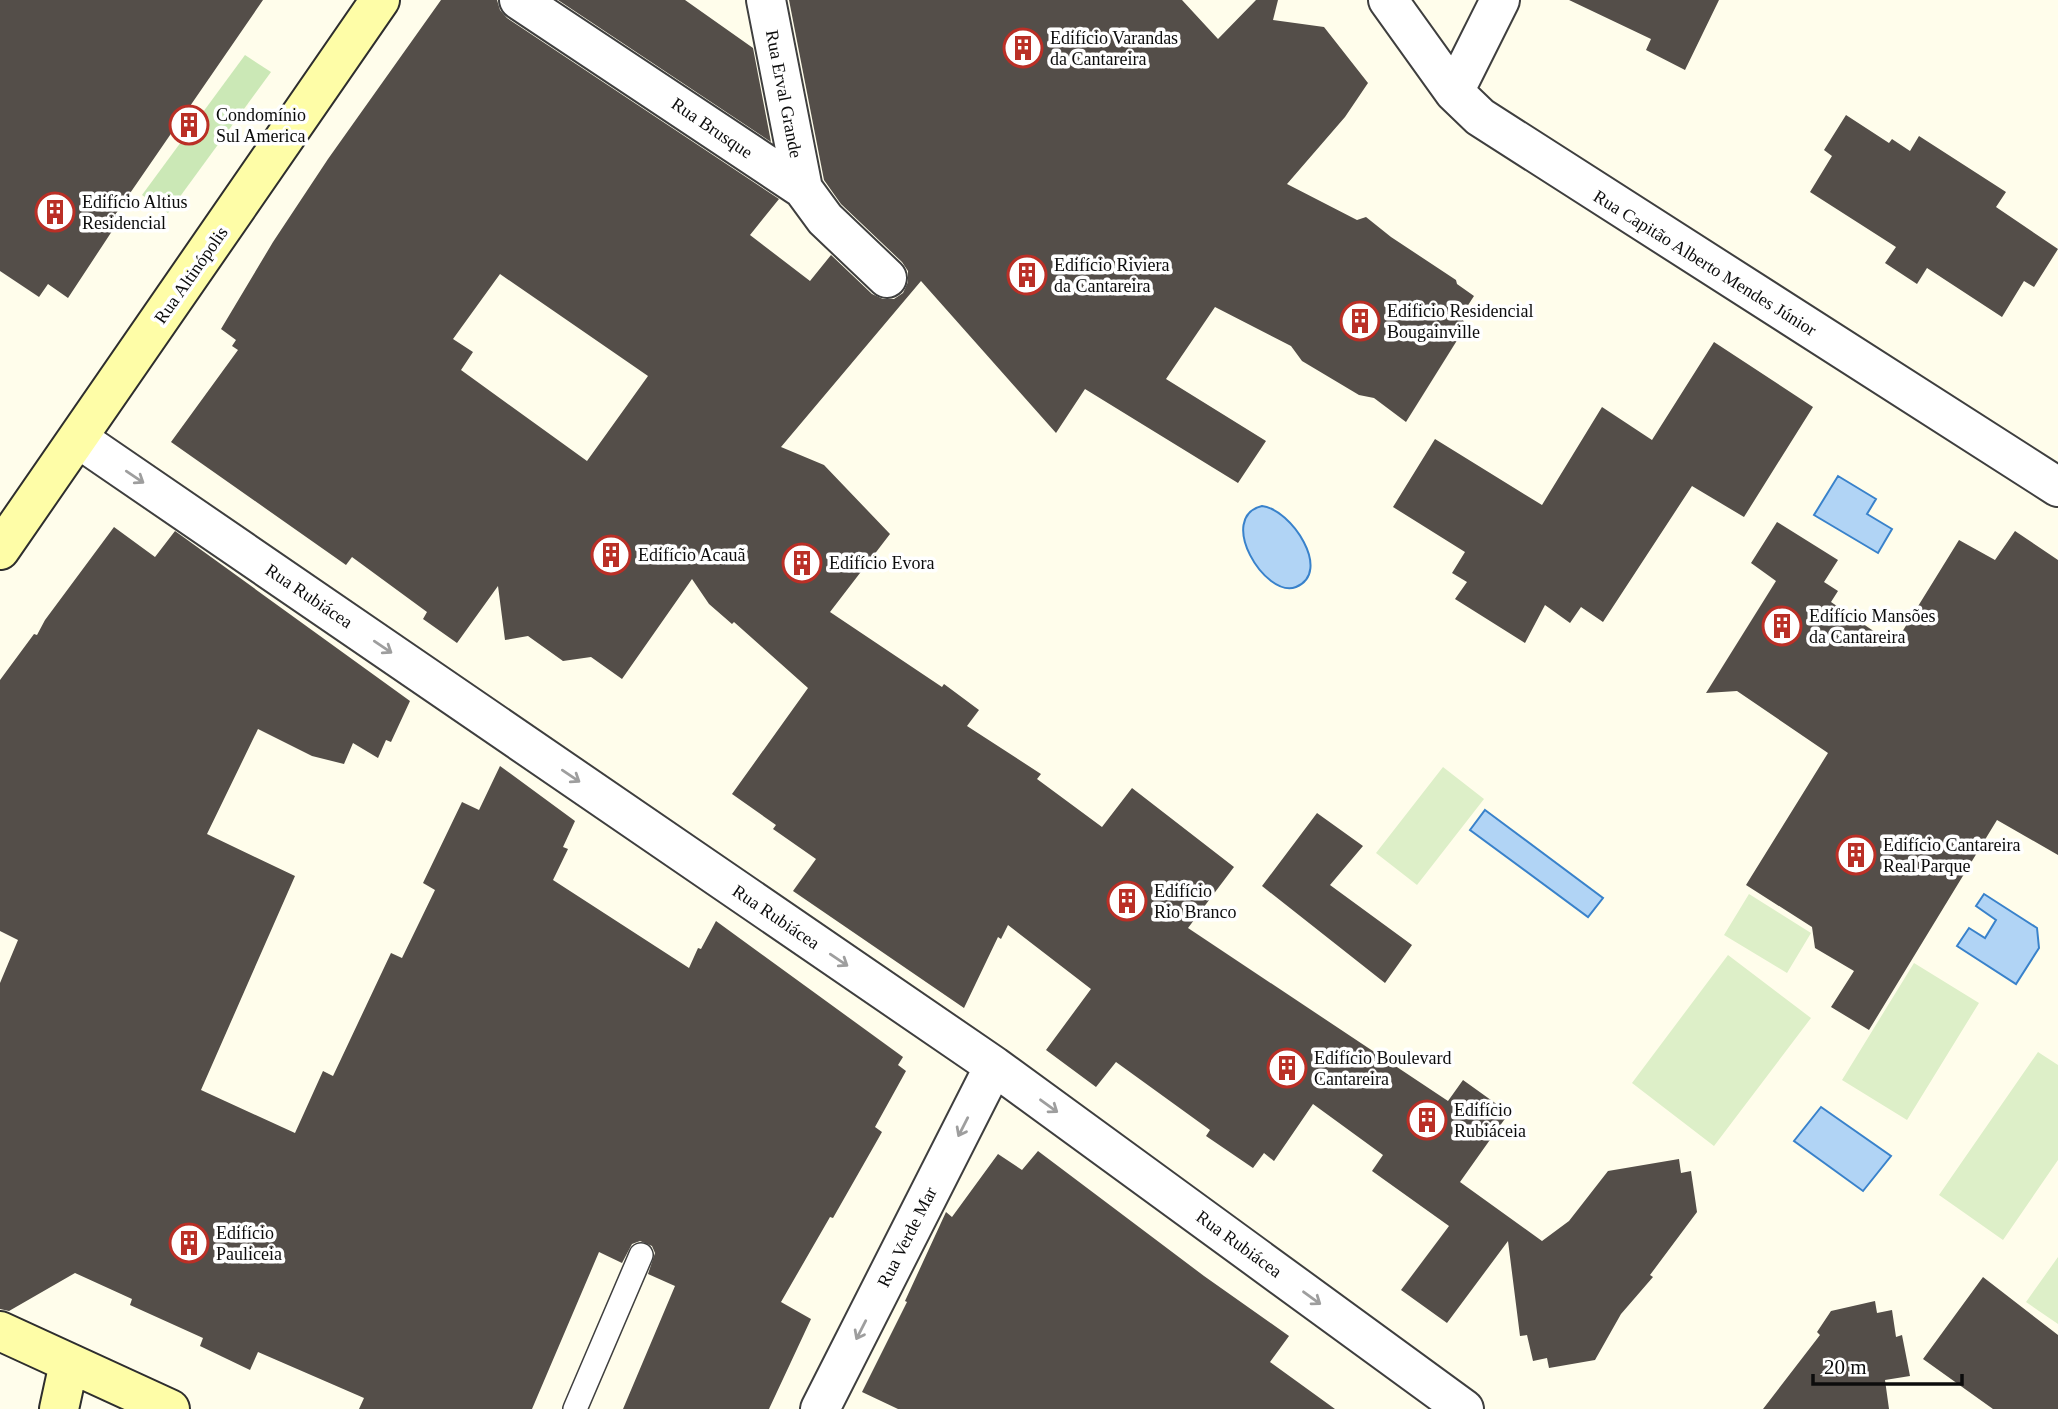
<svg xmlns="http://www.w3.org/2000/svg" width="2058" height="1409" font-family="Georgia,serif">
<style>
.green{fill:#cbe8b6}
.pitch{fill:#ddefc8}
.water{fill:#b1d4f5;stroke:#3982cb;stroke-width:2}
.building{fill:#544e49;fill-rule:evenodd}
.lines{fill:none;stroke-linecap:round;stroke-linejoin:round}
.lane-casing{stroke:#3f3f3f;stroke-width:26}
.street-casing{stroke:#3f3f3f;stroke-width:42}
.secondary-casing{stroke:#2e2e2e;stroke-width:42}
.lane{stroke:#fff;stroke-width:23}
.street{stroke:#fff;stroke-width:38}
.secondary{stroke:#fefda7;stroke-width:38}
.oneway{stroke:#9e9e9e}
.labels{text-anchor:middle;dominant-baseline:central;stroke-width:7;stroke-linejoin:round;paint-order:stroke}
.poi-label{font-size:18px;fill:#0c0c0c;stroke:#fff;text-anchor:start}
.street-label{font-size:18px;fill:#0c0c0c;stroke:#fff}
</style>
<rect width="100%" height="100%" fill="#fffdeb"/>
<path class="green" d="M245 55 271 72 168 213 142 195Z"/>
<path class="pitch" d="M1443 767 1484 799 1417 885 1376 853Z
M1749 894 1811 933 1787 973 1724 935Z
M1728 955 1811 1018 1714 1146 1632 1083Z
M1914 963 1979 1003 1907 1120 1842 1080Z
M2038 1052 2058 1065V1160L2003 1240 1939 1195Z
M2058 1257V1324L2026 1302Z"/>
<path class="water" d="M1838 476 1876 499 1867 514 1892 529 1878 553 1814 515Z
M1262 506C1291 509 1333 572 1296 587 1265 599 1216 517 1262 506Z
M1485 810 1603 898 1588 917 1470 830Z
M1984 894 2037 928 2039 948 2016 984 1957 946 1969 928 1985 938 1996 920 1976 906Z
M1821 1107 1891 1156 1863 1191 1794 1141Z"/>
<path class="building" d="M0 0H263L115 215 120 219 68 298 48 284 39 297 0 271Z
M441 0H497L500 10 507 18 779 199 750 235 810 281 831 255 872 294 883 299H894L903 293 908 282V271L902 262 841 204 824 180 789 0H1182L1218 39 1256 0H1278L1273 20 1324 27 1368 83 1345 117 1287 184 1357 220 1366 217 1391 237 1456 280 1457 284 1474 296 1461 316 1466 326 1406 422 1374 398 1359 395 1302 361 1291 346 1215 307 1166 379 1266 441 1238 483 1085 389 1056 433 921 281 781 447 824 465 890 534 830 612 942 687 944 684 979 710 967 726 1041 774 1037 779 1102 827 1132 788 1234 867 1188 928 1448 1101 1463 1080 1509 1113 1460 1182 1542 1241 1569 1221 1608 1171 1679 1159 1681 1173 1691 1171 1697 1212 1650 1275 1653 1277 1621 1314 1595 1360 1549 1368 1547 1358 1533 1361 1527 1335 1520 1336 1508 1241 1447 1323 1401 1290 1449 1226 1372 1171 1383 1155 1313 1104 1274 1161 1264 1153 1253 1168 1206 1136 1210 1130 1116 1062 1096 1087 1046 1050 1091 989 1008 925 1001 939 998 937 964 1008 793 891 816 859 773 829 776 825 732 794 808 688 734 622 732 624 709 604 692 579 622 679 591 657 563 661 528 636 505 640 498 586 457 643 423 619 427 612 352 557 346 565 171 442 238 350 232 346 236 340 221 329 273 242 328 159ZM500 274 648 376 587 461 461 370 473 352 453 339Z
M558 0H685L753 48 771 142Z
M1569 0H1719L1685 70 1646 50 1651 39Z
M1846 115 1889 143 1892 139 1910 151 1919 136 2006 192 1996 207 2058 249 2034 287 2024 281 2002 317 1927 268 1917 284 1885 263 1896 247 1810 192 1832 156 1824 150Z
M1714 342 1813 407 1744 517 1692 486 1603 622 1581 607 1570 623 1545 605 1525 643 1455 599 1467 582 1452 573 1465 552 1393 507 1435 439 1542 505 1602 407 1652 440Z
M1777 522 1838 560 1824 582 1838 591 1831 602 1894 645 1959 540 1995 560 2015 531 2058 560V855L1997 820 1869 1030 1831 1007 1854 971 1815 948 1812 927 1746 885 1828 753 1737 691 1706 693 1776 581 1751 563Z
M114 527 155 557 175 531 410 701 391 742 386 740 378 758 353 743 344 764 312 756 258 729 207 834 295 876 201 1090 295 1133 323 1071 333 1076 391 953 402 958 435 890 423 883 462 802 479 810 500 766 575 821 563 847 568 849 553 880 689 968 698 948 701 949 716 921 903 1057 898 1065 906 1071 875 1127 882 1132 833 1218 830 1217 781 1302 811 1319 769 1409H623L675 1286 648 1274 655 1253 652 1246 640 1241 632 1244 622 1263 599 1252 532 1409H359L364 1398 258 1352 250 1370 200 1346 203 1338 130 1305 132 1299 75 1273 9 1311 0 1309V983L18 940 0 931V680L34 634 37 635 45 620Z
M1317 813 1363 846 1330 885 1412 945 1385 983 1262 886Z
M1038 1151 1204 1276 1289 1336 1270 1362 1335 1409H898L862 1392 907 1302 905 1301 946 1212 952 1217 998 1154 1022 1170Z
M1983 1277 2058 1335V1409H1993L1923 1359Z
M1875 1301 1877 1313 1892 1310 1896 1337 1902 1335 1910 1376 1885 1380 1889 1409H1763L1820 1335 1817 1332 1831 1311Z"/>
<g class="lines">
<defs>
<path id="lane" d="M575 1409 641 1255"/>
<path id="street" d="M519 0 803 189 825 219 887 278
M766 0 803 189
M1388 0 1454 92 1480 117 2058 487
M1454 92 1500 0
M79 439 994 1066 1464 1409
M820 1409 994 1066"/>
<path id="secondary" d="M0 550 380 0
M0 1331 170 1409
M59 1409 69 1363"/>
</defs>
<use href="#lane" class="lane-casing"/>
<use href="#street" class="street-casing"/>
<use href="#secondary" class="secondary-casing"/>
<use href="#lane" class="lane"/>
<use href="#street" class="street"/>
<use href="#secondary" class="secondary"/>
</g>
<defs><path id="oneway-shaft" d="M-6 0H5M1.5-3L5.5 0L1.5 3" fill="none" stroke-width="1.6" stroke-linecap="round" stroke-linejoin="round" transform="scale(1.75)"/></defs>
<g class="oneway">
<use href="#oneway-shaft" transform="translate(135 477) rotate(34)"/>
<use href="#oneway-shaft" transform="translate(383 647) rotate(34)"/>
<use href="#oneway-shaft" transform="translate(571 776) rotate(34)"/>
<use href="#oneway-shaft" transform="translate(839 960) rotate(34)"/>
<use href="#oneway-shaft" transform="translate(1049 1106) rotate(36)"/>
<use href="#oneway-shaft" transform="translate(963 1127) rotate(117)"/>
<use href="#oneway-shaft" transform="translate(1312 1298) rotate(36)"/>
<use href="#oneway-shaft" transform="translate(861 1330) rotate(117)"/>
</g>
<defs>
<symbol id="building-ring" viewBox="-11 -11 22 22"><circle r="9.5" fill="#fff" stroke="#ba2f26" stroke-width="1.5"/><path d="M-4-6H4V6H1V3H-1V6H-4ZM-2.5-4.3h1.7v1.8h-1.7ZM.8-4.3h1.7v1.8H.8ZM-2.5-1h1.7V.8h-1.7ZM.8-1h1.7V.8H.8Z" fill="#ba2f26"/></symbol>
</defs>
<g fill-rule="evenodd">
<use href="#building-ring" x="1001" y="26" width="44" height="44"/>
<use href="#building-ring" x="167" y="103" width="44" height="44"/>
<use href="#building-ring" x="33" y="190" width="44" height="44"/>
<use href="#building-ring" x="1005" y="253" width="44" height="44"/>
<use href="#building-ring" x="1338" y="299" width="44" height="44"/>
<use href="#building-ring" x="589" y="533" width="44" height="44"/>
<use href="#building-ring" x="780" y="541" width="44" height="44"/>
<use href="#building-ring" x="1760" y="604" width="44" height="44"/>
<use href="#building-ring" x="1834" y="833" width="44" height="44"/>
<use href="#building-ring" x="1105" y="879" width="44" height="44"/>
<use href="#building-ring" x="1265" y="1046" width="44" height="44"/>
<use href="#building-ring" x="1405" y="1098" width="44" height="44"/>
<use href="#building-ring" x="167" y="1221" width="44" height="44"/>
</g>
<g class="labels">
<g class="poi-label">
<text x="1050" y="38">Edifício Varandas<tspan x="1050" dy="21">da Cantareira</tspan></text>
<text x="216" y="115">Condomínio<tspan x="216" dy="21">Sul America</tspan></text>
<text x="82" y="202">Edifício Altius<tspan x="82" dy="21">Residencial</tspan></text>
<text x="1054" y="265">Edifício Riviera<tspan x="1054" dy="21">da Cantareira</tspan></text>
<text x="1387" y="311">Edificio Residencial<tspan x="1387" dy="21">Bougainville</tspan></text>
<text x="638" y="555">Edifício Acauã</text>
<text x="829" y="563">Edifício Evora</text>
<text x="1809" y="616">Edifício Mansões<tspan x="1809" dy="21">da Cantareira</tspan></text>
<text x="1883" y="845">Edifício Cantareira<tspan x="1883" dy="21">Real Parque</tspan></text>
<text x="1154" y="891">Edifício<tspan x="1154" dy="21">Rio Branco</tspan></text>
<text x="1314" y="1058">Edifício Boulevard<tspan x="1314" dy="21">Cantareira</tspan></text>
<text x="1454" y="1110">Edifício<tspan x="1454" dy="21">Rubiáceia</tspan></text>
<text x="216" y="1233">Edifício<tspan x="216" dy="21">Pauliceia</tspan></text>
</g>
<g class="street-label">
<text transform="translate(784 94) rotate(79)">Rua Erval Grande</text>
<text transform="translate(712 128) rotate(34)">Rua Brusque</text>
<text transform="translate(1705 263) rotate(32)">Rua Capitão Alberto Mendes Júnior</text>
<text transform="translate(191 275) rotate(-55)">Rua Altinópolis</text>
<text transform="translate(309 596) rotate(34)">Rua Rubiácea</text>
<text transform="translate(776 917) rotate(34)">Rua Rubiácea</text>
<text transform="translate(907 1237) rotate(-63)">Rua Verde Mar</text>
<text transform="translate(1239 1244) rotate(36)">Rua Rubiácea</text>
</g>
</g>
<path d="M1813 1374v10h149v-10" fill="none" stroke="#0c0c0c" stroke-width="3.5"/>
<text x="1824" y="1374" font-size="21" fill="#0c0c0c" stroke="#ffffff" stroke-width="5" paint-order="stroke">20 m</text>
</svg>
